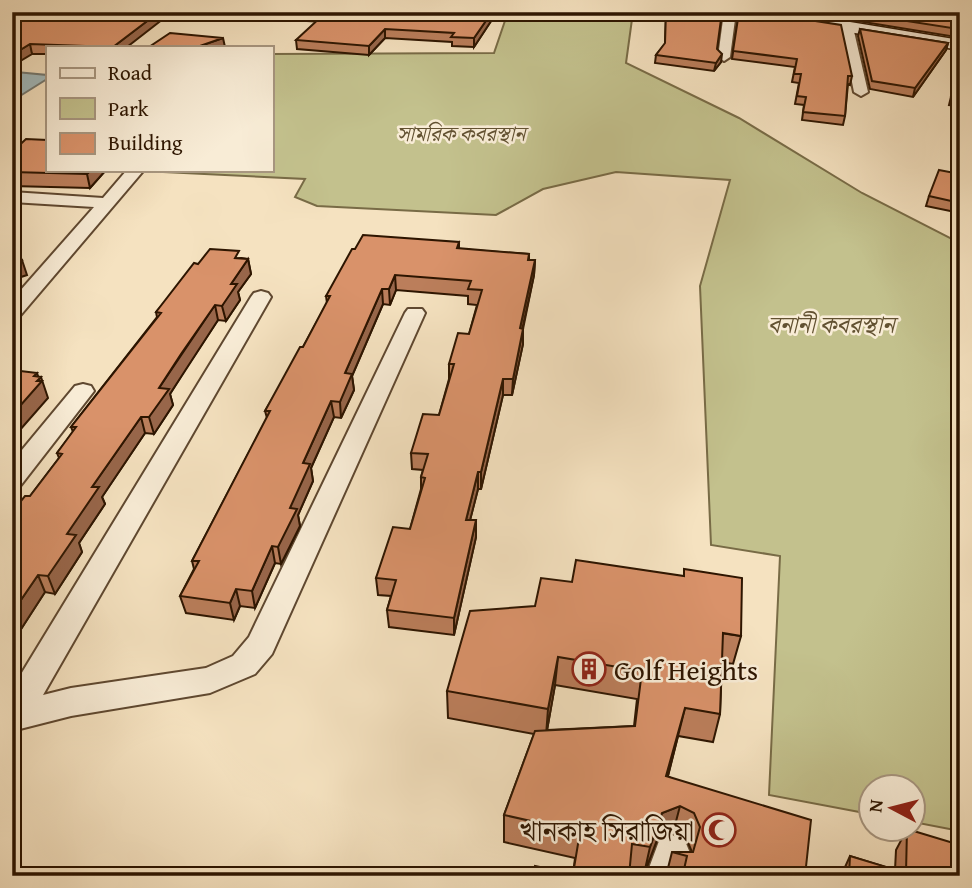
<svg xmlns="http://www.w3.org/2000/svg" width="972" height="888" font-family="'Gentium Book Plus','Noto Serif Bengali',serif">
<style>
.green{fill:#c3c18d;stroke:#786b46;stroke-width:2}
.water{fill:#a2bbbe;stroke:#737972;stroke-width:2}
.lines{fill:none;stroke-linecap:round;stroke-linejoin:round}
.street-casing{stroke:#5f4830;stroke-width:4}
.secondary-casing{stroke:#2d1500;stroke-width:3}
.street{fill:#f8ecd6;fill-rule:evenodd}
.secondary{fill:#f8ecd6;fill-rule:evenodd}
.wall{fill:#bb7e5b;stroke:#2d1500;stroke-width:2;fill-rule:evenodd}
.shaded-wall{fill:#98664a;stroke:#2d1500;stroke-width:2}
.building{fill:#d9926a;stroke:#2d1500;stroke-width:2}
.labels{text-anchor:middle;dominant-baseline:central;stroke-width:5;stroke-linejoin:round;paint-order:stroke}
.far-park-label{font-size:21px;font-style:italic;fill:#625131;stroke:#f8ecd6}
.park-label{font-size:24px;font-style:italic;fill:#625131;stroke:#f8ecd6}
.near-poi-label{font-size:28px;fill:#2d1500;stroke:#f8ecd6;text-anchor:start}
</style>
<rect width="100%" height="100%" fill="#f5e2c0"/>
<filter id="stains"><feTurbulence type="fractalNoise" baseFrequency=".00286" numOctaves="4"/><feColorMatrix values="0 0 0 0 .2 0 0 0 0 .09 0 0 0 0 .02 0 0 0 .5 -.17"/></filter>
<radialGradient id="worn" r=".72"><stop offset=".6" stop-color="#630" stop-opacity="0"/><stop offset="1" stop-color="#630" stop-opacity=".3"/></radialGradient>
<path class="green" d="M508 12H633L626 63 739 118 862 193 960 243V831L913 822 912 786H870V814L769 795 780 556 711 545 700 286 730 180 616 172 543 189 496 215 317 206 295 197 305 179 163 172 271 170V54L494 53Z"/>
<path class="water" d="M16 72 47 75V79L12 101V74Z"/>
<g class="lines">
<defs>
<path id="street" d="M225 12H294L382 17H393L398 12H411L400 23 382 25 231 15Z
M724 12H736L730 57 724 61 718 57Z
M847 23 853 27 868 92 861 96 854 92 841 27Z
M127 170H144L19 317 12 319V300L94 207 12 202V192L103 198Z
M261 291 268 293 271 297 43 695 71 688 206 668 233 656 249 637 405 313 408 309H422L425 313 272 654 255 674 210 693 71 716 12 731V689L251 297 254 293Z
M83 384 91 386 94 391 21 485 12 487V462L75 386Z
M672 835 685 841 690 853 684 876H646L659 841Z"/>
<path id="secondary" d="M748 12H789L960 40V50L756 17Z"/>
</defs>
<use href="#street" class="street-casing"/>
<use href="#secondary" class="secondary-casing"/>
<use href="#street" class="street"/>
<use href="#secondary" class="secondary"/>
</g>
<path class="wall" d="M12 12 127 47H47V54H32Z
M343 12H395L392 14Z
M405 12H497L474 47 452 46V42L385 38 369 55 297 49 296 40 381 19 400 17Z
M666 12H722L717 49 721 62 714 71 655 63 656 55 665 44Z
M739 12 852 76 850 85 848 84 845 116 843 125 802 120 804 105 795 104 799 83 792 82 795 67 732 59Z
M802 12H960V31L956 37Z
M860 29 948 43 946 50 913 97 870 89 858 36Z
M960 59V106L949 105Z
M12 152 47 170H106L90 188 12 186Z
M960 174V213L926 206 929 196Z
M459 242V249L529 254V260H535L534 275 523 329V344L512 395H503L481 489H478L470 520 476 537 454 635 389 627 387 610 391 596 378 595 376 578 410 529 421 489V477L423 470 412 469 411 453 439 415 449 379V364L469 334 477 305 468 304V296L396 290 390 305 383 304 352 376 354 390 341 418 334 417 311 468 313 481 298 515 300 526 281 564 275 563 255 608 240 606 234 620 186 613 180 596 194 569 192 561 267 418 265 411 303 347 327 303 326 296Z
M241 258 248 259 251 274 238 292 240 300 226 321 218 320 185 370 170 394 173 405 154 434 145 433 102 497 105 504 79 543 82 552 55 594 45 592 14 640H12V512L30 496 59 458 57 453 73 432 71 427 157 317 156 312 198 264Z
M535 606 741 636 733 664 722 662 720 714 713 742 678 736 668 776 805 876H666L672 852H692L687 840 673 833 657 840 644 874 630 871 573 874 575 858 504 842V815L534 734 448 718 447 691ZM555 685 637 699 634 726 547 730Z
M907 829 960 876H841L850 856 895 870 896 850Z"/>
<path class="shaded-wall" d="M159 12H172L127 47H113Z
M492 12H497L474 47V38Z
M385 29V38L369 55V46Z
M223 38 225 47H197Z
M948 43 946 50 913 97 915 88Z
M30 44 32 54 12 66V55Z
M722 54 721 62 714 71 716 63Z
M91 170H106L90 188 87 174Z
M248 259 251 274 238 292 240 300 226 321 222 306 231 284Z
M22 260 27 275 15 279 16 282 12 283V263Z
M535 260 534 275 519 344 520 328Z
M395 275 396 290 390 305 389 289Z
M382 289 383 304 352 376 354 390 341 418 340 402 345 373Z
M215 305 218 320 170 394 173 405 154 434 149 417 159 388Z
M523 329V344L512 395 513 379Z
M37 373 39 379 41 377 48 398 12 439V415L34 376Z
M503 379V395L481 489V472Z
M331 401 334 417 311 468 313 481 298 515 300 526 281 564 278 547 303 463Z
M141 417 145 433 102 497 105 504 79 543 82 552 55 594 48 576 67 534 92 487Z
M478 472V489L466 536V520Z
M476 520V537L454 635V618Z
M272 546 275 563 255 608 252 591Z
M38 575 45 592 14 640 12 637V613Z
M236 589 240 606 234 620 230 603Z
M558 657 555 685 546 736 548 709Z
M685 708 678 736 661 803 666 776Z
M680 806 673 833 657 840 644 874 650 847 662 813Z"/>
<path class="building" d="M12 12H159L113 47 30 44 12 55Z
M405 12H492L474 38 451 37 454 33 385 29 369 46 296 40 323 15 381 19 400 17Z
M666 12H722L717 49 722 54 716 63 656 55 665 43Z
M739 12H758L841 25 852 76H848L845 116 803 112 806 97 797 96 801 74H794L797 59 733 51Z
M849 12H960V26L958 29Z
M860 29 948 43 915 88 872 81Z
M170 33 223 38 197 47H149Z
M960 61V97L951 96Z
M26 139 47 140V170H91L87 174 12 172V152Z
M939 170 960 174V203L929 196Z
M363 235 459 242 457 248 529 254 528 260H535L520 328 523 329 513 379H503L481 472H478L466 520H476L454 618 387 610 396 580 376 578 393 527 410 529 425 478 421 477 428 454 411 453 423 414 439 415 454 364H449L458 333 469 334 482 290 468 289 471 281 395 275 389 289H382L345 373 352 374 340 402 331 401 303 463 310 464 290 508 297 509 278 547 272 546 252 591 236 589 230 603 180 596 199 561H192L270 411H265L300 347H303L330 296H326L352 249H355Z
M12 247 22 260 12 263Z
M210 249 239 251 235 258 248 259 231 284H237L222 306 215 305 181 354 159 388 169 389 149 417H141L92 487H99L67 534 76 535 48 576 38 575 12 613V512L25 496H30L62 454 57 453 76 427H71L161 313 156 312 194 263 198 264Z
M12 370 37 373 34 376 41 377 37 381H42L12 415Z
M576 560 684 576V569L742 578 741 636 723 633 720 714 685 708 666 776 811 820 805 876H688L683 874 687 856 672 852H693L700 827 694 813 680 806 662 813 650 847 632 844 629 876H533L535 866 573 874 580 832 504 815 535 731 635 726 642 671 558 657 548 709 447 691 470 611 535 606 541 578 572 582Z
M907 829 960 845V876H849L850 856 906 873Z"/>
<defs>
<symbol id="building-ring" viewBox="-11 -11 22 22"><circle r="9.5" fill="#f8ecd6" stroke="#8f2418" stroke-width="1.5"/><path d="M-4-6H4V6H1V3H-1V6H-4ZM-2.5-4.3h1.7v1.8h-1.7ZM.8-4.3h1.7v1.8H.8ZM-2.5-1h1.7V.8h-1.7ZM.8-1h1.7V.8H.8Z" fill="#8f2418"/></symbol>
<symbol id="mosque-ring" viewBox="-11 -11 22 22"><circle r="9.5" fill="#f8ecd6" stroke="#8f2418" stroke-width="1.5"/><path d="M3.5-4.9A6 6 0 1 0 3.5 4.9A5 5 0 1 1 3.5-4.9Z" fill="#8f2418"/></symbol>
</defs>
<g fill-rule="evenodd">
<use href="#building-ring" x="570" y="650" width="38" height="38"/>
<use href="#mosque-ring" x="700" y="811" width="38" height="38"/>
</g>
<g class="labels">
<g class="far-park-label">
<text x="461" y="133">সামরিক কবরস্থান</text>
</g>
<g class="park-label">
<text x="831" y="324">বনানী কবরস্থান</text>
</g>
<g class="near-poi-label">
<text x="614" y="669">Golf Heights</text>
<text x="694" y="830" text-anchor="end">খানকাহ সিরাজিয়া</text>
</g>
</g>
<rect width="972" height="888" fill="none" stroke="#f5e2c0" stroke-width="42"/>
<rect x="14" y="14" width="944" height="860" fill="none" stroke="#2d1500" stroke-width="3.5"/>
<rect x="21" y="21" width="930" height="846" fill="none" stroke="#2d1500" stroke-width="2"/>
<rect x="46" y="46" width="228" height="126" fill="#f8ecd6" stroke="#a79680" stroke-width="2"/>
<rect x="60" y="68" width="35" height="10" fill="#f8ecd6" stroke="#a79680" stroke-width="2"/>
<text x="108" y="80" font-size="21" fill="#2d1500">Road</text>
<rect x="60" y="98" width="35" height="21" fill="#c3c18d" stroke="#a79680" stroke-width="2"/>
<text x="108" y="116" font-size="21" fill="#2d1500">Park</text>
<rect x="60" y="133" width="35" height="21" fill="#d9926a" stroke="#a79680" stroke-width="2"/>
<text x="108" y="150" font-size="21" fill="#2d1500">Building</text>
<g transform="translate(892 808) rotate(277)"><circle r="33" fill="#f8ecd6" stroke="#a79680" stroke-width="2"/>
<path d="M0-5L12 26L0 18L-12 26Z" fill="#8f2418"/>
<text y="-10" font-size="19" font-weight="bold" text-anchor="middle" fill="#2d1500">N</text>
</g>
<rect width="100%" height="100%" filter="url(#stains)"/>
<rect width="100%" height="100%" fill="url(#worn)"/>
</svg>
